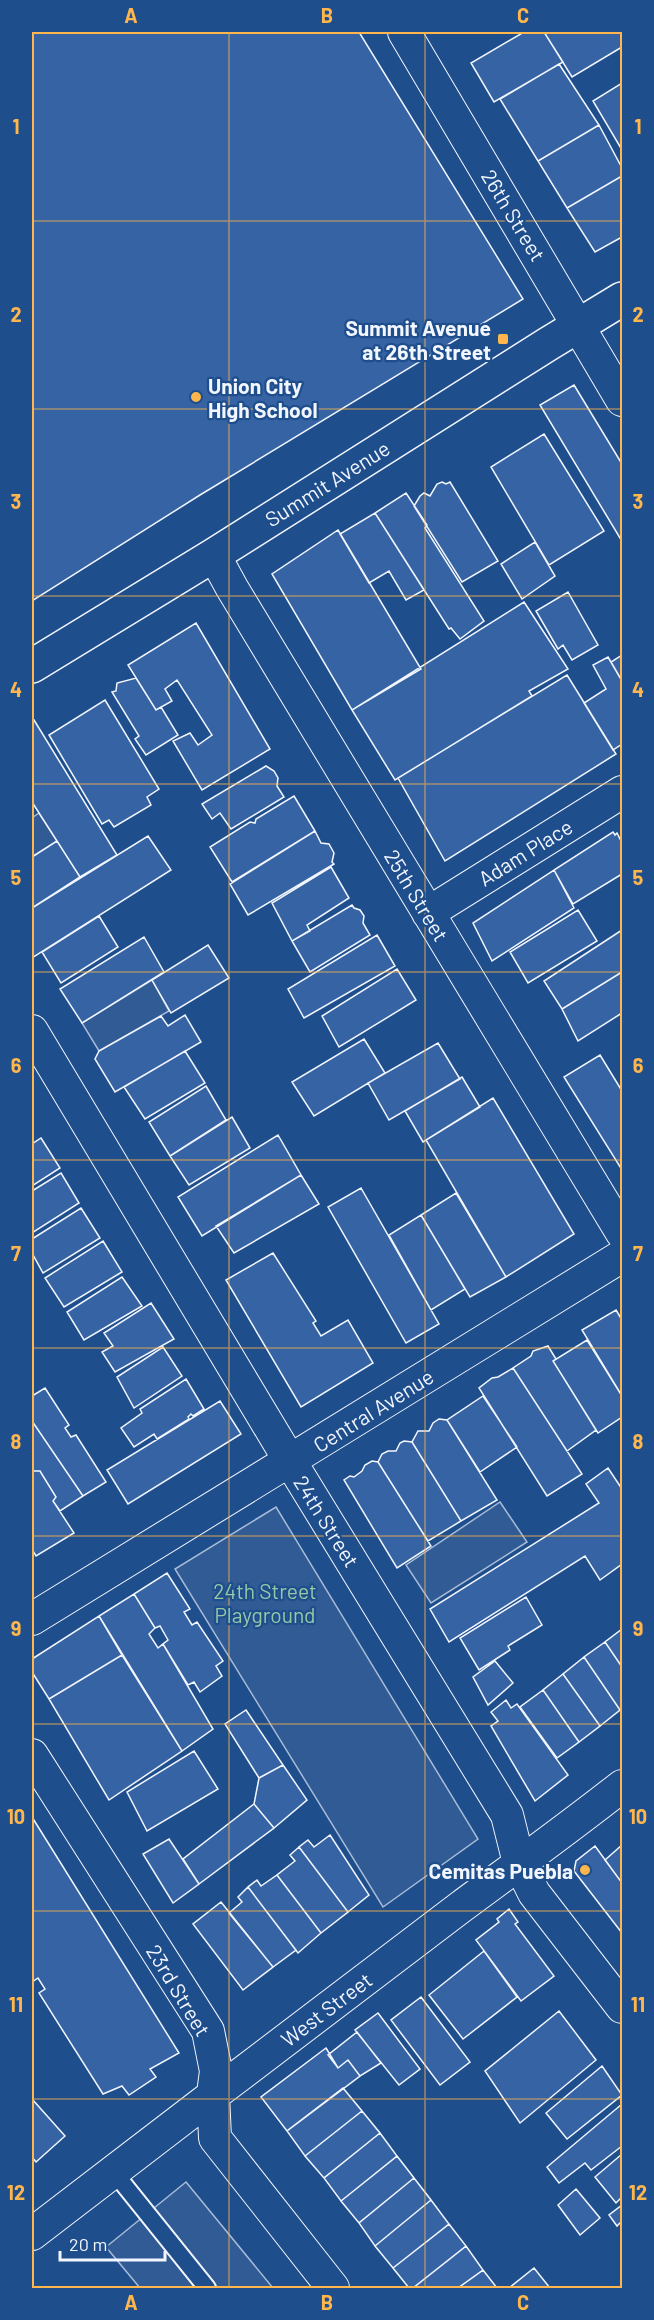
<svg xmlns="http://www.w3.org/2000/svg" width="654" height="2320" font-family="Barlow,sans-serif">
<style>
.built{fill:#305b95;stroke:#a8bbd7;stroke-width:1.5}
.building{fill:#3563a3;stroke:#f2f6ff;stroke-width:1.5}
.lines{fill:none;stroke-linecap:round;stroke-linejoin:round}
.lane-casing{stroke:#f2f6ff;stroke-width:20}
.street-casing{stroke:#f2f6ff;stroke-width:34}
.secondary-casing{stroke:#f2f6ff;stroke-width:36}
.lane{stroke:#1f4e8c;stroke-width:16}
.street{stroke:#1f4e8c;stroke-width:32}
.secondary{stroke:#1f4e8c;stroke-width:33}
.grid{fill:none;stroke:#ffb74d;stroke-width:1.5;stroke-opacity:0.55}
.poi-dot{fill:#ffb74d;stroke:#1f4e8c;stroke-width:2}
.labels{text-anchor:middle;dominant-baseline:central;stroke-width:4.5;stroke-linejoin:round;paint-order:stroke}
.street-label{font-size:21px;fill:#f2f6ff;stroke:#1f4e8c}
.poi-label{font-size:21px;font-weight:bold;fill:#f2f6ff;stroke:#1f4e8c;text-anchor:end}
.park-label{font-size:21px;fill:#97c8a6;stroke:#1f4e8c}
.neatline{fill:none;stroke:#ffb74d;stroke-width:2}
.grid-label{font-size:20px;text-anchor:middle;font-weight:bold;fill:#ffb74d}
</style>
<rect width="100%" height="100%" fill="#1f4e8c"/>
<path class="built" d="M39 813 57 841 32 857V818Z
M152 980 169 1011 99 1051 82 1023Z
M500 1502 527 1542 431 1603 406 1565Z
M276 1507 478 1839 383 1907 175 1569Z
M186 2182 273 2288H140L106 2247Z"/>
<path class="building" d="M32 32H359L523 299 200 495 32 601Z
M524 32H544L563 62 494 102 471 63Z
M544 32H622V47L572 77Z
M559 64 599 125 538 161 500 99Z
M622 83V150L593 101Z
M599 125 622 168V176L567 208 538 161Z
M622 176V237L595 252 567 208Z
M574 385 622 464V536L620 538 540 405Z
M544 434 604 531 549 565 491 467Z
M442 482 446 484 450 482 498 561 462 582 414 506 420 496 424 493 430 496 437 484Z
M406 493 427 525 425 528 484 621 460 639 451 628 449 629 375 513Z
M375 513 424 590 406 600 389 571 369 583 340 534Z
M338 530 421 669 352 710 272 574Z
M535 542 555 576 522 599 501 564Z
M568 592 598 645 572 660 563 645 558 649 536 611Z
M524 602 568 669 529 691 532 696 395 780 352 710Z
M196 623 270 749 202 790 173 741 190 733 198 745 212 735 177 680 165 689 172 701 156 710 128 665Z
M622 655V681L611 662Z
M608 657 622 681V744L613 750 584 703 606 689 593 665Z
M567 675 616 754 445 861 398 778Z
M136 678 156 710 161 707 178 735 146 755 135 739 139 736 112 692 116 691 117 683Z
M105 700 159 789 147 797 151 805 114 827 109 820 102 824 49 735Z
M34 720 117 855 80 877 32 802V721Z
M266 766 274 771 278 778 277 786 284 797 231 829 220 813 212 819 202 804Z
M294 796 315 831 232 882 210 847 250 822 255 823 256 819Z
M315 831 321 843 329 844 334 853 332 862 334 864 248 915 230 884Z
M613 832 615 835 617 833 622 843V874L573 904 554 870Z
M148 836 171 870 32 958V908Z
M57 841 80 877 32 908V857Z
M331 867 349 898 307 925 310 931 292 941 272 903Z
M554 870 574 908 492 961 473 923Z
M352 905 354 908 360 910 364 916 363 923 370 935 310 972 292 941Z
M578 910 597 941 528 983 510 952Z
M99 916 118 947 61 983 42 952Z
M622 930V972L562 1009 544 981Z
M377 935 395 966 304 1018 288 989Z
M144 937 164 972 82 1023 60 989Z
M208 945 229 978 171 1013 152 980Z
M397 969 416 1000 339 1047 322 1016Z
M622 972V1013L578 1041 562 1009Z
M185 1015 201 1042 115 1092 95 1059 99 1051 161 1016 168 1026Z
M364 1039 385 1073 314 1116 292 1082Z
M438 1043 460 1079 389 1120 368 1083Z
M185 1051 205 1083 145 1119 124 1087Z
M600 1055 622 1091V1170L564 1077Z
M462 1077 480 1107 423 1142 405 1111Z
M206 1086 226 1120 170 1156 149 1122Z
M493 1098 574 1234 506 1277 426 1140Z
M232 1117 250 1148 189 1185 170 1156Z
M278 1135 301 1175 202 1236 178 1197Z
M41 1138 60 1168 32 1186V1144Z
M61 1173 79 1203 32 1233V1191Z
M301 1175 319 1204 234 1253 216 1226Z
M361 1188 439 1324 406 1343 328 1207Z
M456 1193 506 1277 470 1297 421 1215Z
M81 1208 100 1238 43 1273 32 1253V1239Z
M421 1215 465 1289 431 1310 389 1235Z
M103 1241 122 1272 64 1307 45 1278Z
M273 1253 316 1321 313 1323 321 1336 348 1320 373 1363 301 1407 226 1280Z
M122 1277 142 1306 84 1340 67 1312Z
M151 1303 174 1339 115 1372 102 1352 113 1346 104 1333Z
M616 1310 622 1320V1396L582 1330Z
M587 1340 622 1396V1417L598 1433 553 1361Z
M548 1346 556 1359 553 1361 596 1430 567 1451 513 1368 531 1356 533 1351Z
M163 1347 182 1376 134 1408 117 1377Z
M513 1368 582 1474 547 1496 479 1388 492 1378 498 1377Z
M186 1379 204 1409 193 1416 191 1414 188 1417 189 1419 157 1439 154 1434 134 1447 121 1428 142 1413 140 1409Z
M45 1388 69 1425 65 1428 71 1437 76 1435 106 1482 83 1496 32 1421V1396Z
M483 1396 517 1447 480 1472 447 1420Z
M220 1401 241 1434 128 1504 107 1470Z
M439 1419 447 1420 497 1500 461 1521 412 1442 418 1431H429L433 1423Z
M32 1421 83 1496 60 1511 53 1501 56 1497 43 1476 40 1471H33L32 1468 33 1462 32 1459Z
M404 1441 412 1442 461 1521 428 1541 378 1462 382 1454 388 1451H396L400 1443Z
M372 1461 378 1462 431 1546 397 1568 344 1480 350 1476 354 1477 362 1471 365 1465Z
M32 1468 33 1471H40L43 1476 56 1497 53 1501 74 1533 36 1556 32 1549Z
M608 1468 622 1489V1564L600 1580 585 1556 449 1642 430 1609 599 1503 586 1484Z
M167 1573 190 1609 184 1612 192 1625 197 1622 223 1661 216 1666 222 1676 200 1692 194 1682 188 1685 163 1644 168 1640 160 1626 155 1628 134 1594Z
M134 1594 155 1628 149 1634 158 1648 163 1644 213 1729 182 1751 99 1616Z
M526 1597 542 1625 508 1646 510 1650 479 1670 460 1638Z
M99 1616 122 1655 49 1699 32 1672V1659Z
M622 1629V1667L605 1642Z
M605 1642 622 1667V1708L620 1710 584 1657Z
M122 1655 182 1751 109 1800 49 1699Z
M584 1657 620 1710 600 1726 563 1674Z
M495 1661 513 1683 488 1705 473 1677Z
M563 1674 600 1726 579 1742 543 1690Z
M543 1690 579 1742 557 1758 520 1707Z
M506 1700 511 1708 517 1704 568 1775 535 1801 491 1726 498 1721 491 1712Z
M246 1710 283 1765 259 1778 225 1724Z
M194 1751 218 1789 147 1831 127 1792Z
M283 1765 307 1800 274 1828 254 1804 259 1778Z
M254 1804 274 1828 199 1884 183 1859Z
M32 1817 179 2053 150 2069 156 2077 129 2095 122 2086 103 2094 39 1993 45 1989 38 1978 32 1982Z
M330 1835 369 1895 348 1912 299 1847 308 1840 314 1847Z
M169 1839 199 1884 173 1903 143 1854Z
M622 1845V1883L605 1860Z
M595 1846 622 1883V1933L574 1871 576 1861Z
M299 1847 348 1912 321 1933 277 1875 295 1861 290 1855Z
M277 1875 321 1933 298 1953 248 1887 257 1880 261 1886Z
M248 1887 296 1950 273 1967 229 1913 242 1902 238 1897Z
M221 1902 273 1967 243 1990 193 1924Z
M509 1909 518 1922 515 1924 554 1976 521 2001 476 1940 499 1922 497 1919Z
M484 1951 517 1997 463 2039 429 1995Z
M421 1997 470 2062 440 2085 391 2020Z
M559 2011 596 2060 520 2123 485 2071Z
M378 2013 420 2069 399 2085 355 2030Z
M357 2032 381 2063 360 2076 348 2060 338 2068 328 2055Z
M326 2048 338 2068 348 2060 360 2076 287 2131 261 2097Z
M602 2066 622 2095 567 2139 546 2113Z
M343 2088 362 2111 305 2156 287 2131Z
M32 2099 65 2136 36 2162 32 2157Z
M622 2104V2146L591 2170 585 2163 559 2183 547 2167Z
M362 2111 380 2133 324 2178 305 2156Z
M380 2133 397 2156 341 2201 324 2178Z
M622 2154V2197L616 2203 595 2177Z
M397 2156 414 2178 359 2223 341 2201Z
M414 2178 431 2200 375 2246 359 2223Z
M576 2189 600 2218 580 2235 558 2205Z
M431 2200 449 2224 393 2268 375 2246Z
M622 2205V2221L617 2226 609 2215Z
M449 2224 466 2246 413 2288H409L393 2268Z
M466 2246 483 2270 458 2288H413Z
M534 2268 550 2288H509Z
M483 2270 497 2288H458Z"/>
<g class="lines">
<defs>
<path id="lane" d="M113 2171 207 2288"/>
<path id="street" d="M404 32 622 400
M214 555 232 588 622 1233
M428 913 622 792
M32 1031 290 1461 507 1815 519 1863 534 1893 622 2007
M32 1619 622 1256
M32 1755 208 2031 216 2071 213 2094 215 2138 333 2288
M32 2234C175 2124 318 2015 462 1906 516 1866 570 1827 622 1786"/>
<path id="secondary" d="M32 666 214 555 548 344 622 299"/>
</defs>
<use href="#lane" class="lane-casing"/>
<use href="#street" class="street-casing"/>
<use href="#secondary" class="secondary-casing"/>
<use href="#lane" class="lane"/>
<use href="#street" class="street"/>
<use href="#secondary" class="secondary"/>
</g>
<path class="grid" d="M229 32V2288M425 32V2288M32 221H622M32 409H622M32 596H622M32 784H622M32 972H622M32 1160H622M32 1348H622M32 1536H622M32 1724H622M32 1911H622M32 2099H622"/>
<g class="poi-dot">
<rect x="497" y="333" width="12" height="12" rx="3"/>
<circle cx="196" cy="397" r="6"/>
<circle cx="585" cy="1870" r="6"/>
</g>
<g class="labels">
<g class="street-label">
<text transform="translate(514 215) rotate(59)">26th Street</text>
<text transform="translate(327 483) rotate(-32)">Summit Avenue</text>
<text transform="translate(525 852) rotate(-32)">Adam Place</text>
<text transform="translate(417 895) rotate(59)">25th Street</text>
<text transform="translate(373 1410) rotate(-32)">Central Avenue</text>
<text transform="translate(327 1521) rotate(58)">24th Street</text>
<text transform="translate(179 1990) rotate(59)">23rd Street</text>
<text transform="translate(326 2009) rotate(-37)">West Street</text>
</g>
<g class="poi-label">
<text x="491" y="327">Summit Avenue<tspan x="491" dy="24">at 26th Street</tspan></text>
<text x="208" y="385" text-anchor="start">Union City<tspan x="208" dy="24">High School</tspan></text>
<text x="573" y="1870">Cemitas Puebla</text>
</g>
<g class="park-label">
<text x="265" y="1590">24th Street<tspan x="265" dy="24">Playground</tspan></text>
</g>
</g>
<rect width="654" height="2320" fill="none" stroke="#1f4e8c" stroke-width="66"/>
<path d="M60 2251v9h105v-9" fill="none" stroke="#f2f6ff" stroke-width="3"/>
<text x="69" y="2251" font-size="18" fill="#f2f6ff" stroke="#1f4e8c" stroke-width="4.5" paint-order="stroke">20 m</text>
<rect x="33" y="33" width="588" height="2254" class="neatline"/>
<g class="grid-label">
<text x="131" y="23">A</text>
<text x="327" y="23">B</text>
<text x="523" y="23">C</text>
<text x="16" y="134">1</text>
<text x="638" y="134">1</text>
<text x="16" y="322">2</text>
<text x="638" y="322">2</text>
<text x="16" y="509">3</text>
<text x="638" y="509">3</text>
<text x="16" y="697">4</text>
<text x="638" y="697">4</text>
<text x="16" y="885">5</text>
<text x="638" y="885">5</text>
<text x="16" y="1073">6</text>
<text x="638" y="1073">6</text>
<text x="16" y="1261">7</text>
<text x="638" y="1261">7</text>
<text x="16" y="1449">8</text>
<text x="638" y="1449">8</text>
<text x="16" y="1636">9</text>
<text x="638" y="1636">9</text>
<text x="16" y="1824">10</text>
<text x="638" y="1824">10</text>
<text x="16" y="2012">11</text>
<text x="638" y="2012">11</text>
<text x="16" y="2200">12</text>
<text x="638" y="2200">12</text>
<text x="131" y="2310">A</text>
<text x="327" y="2310">B</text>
<text x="523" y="2310">C</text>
</g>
</svg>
